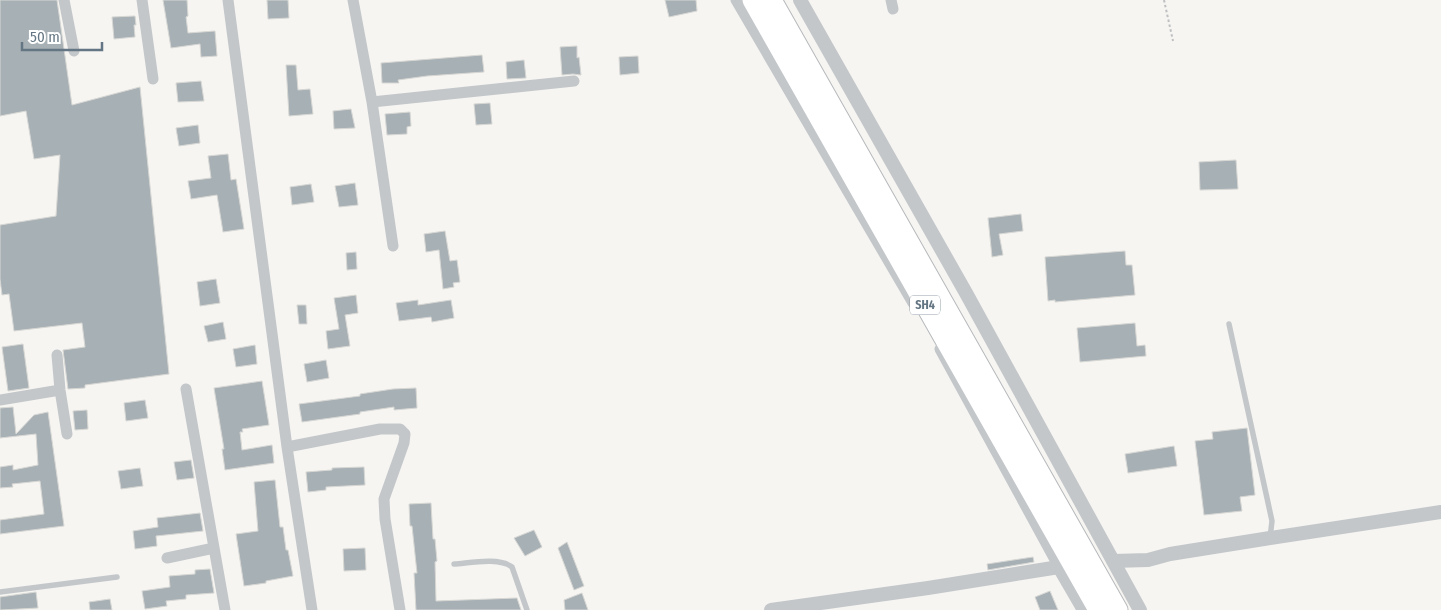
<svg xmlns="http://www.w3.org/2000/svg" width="1441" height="610" font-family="'Fira Sans Condensed',sans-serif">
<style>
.building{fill:#a7b0b5;stroke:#d7d7d4}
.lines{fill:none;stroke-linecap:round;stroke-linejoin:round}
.trunk-casing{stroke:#b6b9bc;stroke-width:21}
.path{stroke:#bdbfc1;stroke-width:2;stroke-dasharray:2.5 2.5;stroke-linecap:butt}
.service{stroke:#c3c7ca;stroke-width:5.5}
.minor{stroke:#c3c7ca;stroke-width:11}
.tertiary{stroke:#c3c7ca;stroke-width:14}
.trunk{stroke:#fff;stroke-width:19}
.labels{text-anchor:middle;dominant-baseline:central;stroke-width:5;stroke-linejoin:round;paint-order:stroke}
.shield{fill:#fff;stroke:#929fa8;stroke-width:1}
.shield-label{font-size:12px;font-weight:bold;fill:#647683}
</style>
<rect width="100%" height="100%" fill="#f6f5f2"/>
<path class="building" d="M0 0H57L72 105 140 87 169 374 85 385V388L68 389 63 350 85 347 82 323 14 331 9 294 2 295 0 279V225L56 216 60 155 34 159 26 111 0 116Z
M163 0H187L188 16 186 17 188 33 215 31 217 56 201 57 200 44 171 48Z
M267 0H288L289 18 268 19Z
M665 0H696L697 11 669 17Z
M135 16 136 25H134L135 37 114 39 112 17Z
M577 46V58L579 57 581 75 573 74 562 75 560 47Z
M482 55 484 72 427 76 398 80 399 83H382L381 63Z
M638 56 639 73 620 75 619 57Z
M524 60 526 78 507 79 506 62Z
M286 65H296L298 90 310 89 313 114 289 116Z
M201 81 204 101 178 102 176 83Z
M490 103 492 124 476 125 474 104Z
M351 109 355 128 334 129 333 111Z
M410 112 411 126 407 127V134L387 135 385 114Z
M198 125 200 143 179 146 176 128Z
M228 154 231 180 236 179 244 229 223 232 217 195 191 199 188 181 211 178 208 156Z
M1236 160 1238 189 1200 190 1199 162Z
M355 183 358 205 339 207 335 186Z
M311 184 314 202 292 205 290 187Z
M1021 214 1023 231 999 234 1003 255 992 257 988 218Z
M445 231 450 261 457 260 460 282 453 283 454 287 443 289 439 250 426 252 424 234Z
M1125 251 1126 265H1132L1135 295 1055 302V300L1048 301 1045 257Z
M356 252 357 269 347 270 346 253Z
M216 279 220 303 200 306 197 282Z
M356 295 358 313 345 315 350 346 328 349 326 331 339 329 334 298Z
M418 300V305L451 300 454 318 432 322 431 317 399 321 396 303Z
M297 305H306L307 324H299Z
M223 322 226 339 208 342 204 326Z
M1135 323 1137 346 1145 345 1146 356 1080 362 1077 328Z
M23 344 29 388 8 391 2 347Z
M255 345 257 364 236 367 233 349Z
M326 360 329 378 307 382 304 364Z
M262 381 269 425 242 429 243 432H240L242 450 272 445 274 463 225 470 222 449H224L214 388Z
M416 388 417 408 394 410V407L360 412V414L302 422 299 404 360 396V394L393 389Z
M145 400 148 418 126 421 124 403Z
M13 407 16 434 34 415 48 412 64 526 0 534V520L44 514 40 481 12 484 13 487 0 488V467L13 465V470L38 465 36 434 0 438V408Z
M87 410 88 429 75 430 73 411Z
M1247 428 1255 495 1240 497 1242 511 1204 515 1195 441 1213 439 1212 432Z
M1174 446 1177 466 1128 473 1125 454Z
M191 460 194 478 177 480 174 462Z
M364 467 365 485 326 487V490L308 492 306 472 332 470V468Z
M140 468 143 486 121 489 118 471Z
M275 480 280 527H283L286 550H288L293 576 266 581V583L244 586 236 534 258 531 254 482Z
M431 503 433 539H435L437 561 435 562 436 601 517 598 521 610H416L414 573H417L412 526H410L409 504Z
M200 513 203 531 156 536 157 546 135 549 133 531 158 527 157 518Z
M534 530 542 547 525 556 514 538Z
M567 542 584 586 574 590 558 548Z
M365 548 366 570 344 571 343 549Z
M1033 557 1034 562 988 570 987 564Z
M210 569 214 593 186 595V599L166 601 167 606 145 609 142 591 170 587 169 576 195 574V570Z
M1050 591 1058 610H1040L1035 597Z
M36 592 38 608 0 610V597Z
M582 593 588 610H565L564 600Z
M110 599 112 610H90L89 602Z"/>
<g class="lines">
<defs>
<path id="trunk" d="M752 0 1098 610
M772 0 1118 610"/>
</defs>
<use href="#trunk" class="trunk-casing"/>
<path class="path" d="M1164 0 1173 41"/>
<path class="service" d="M1229 324 1272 521 1270 538
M454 564C470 563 499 557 512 567L527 610
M0 592 117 577"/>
<path class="minor" d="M64 0 74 51
M142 0 153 79
M228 0 287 447 312 610
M353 0 372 102 393 246
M736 0 913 303
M891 0 893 9
M372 102 574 81
M940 349 1059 567
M57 355 60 390 67 434
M186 389 225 610
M0 400 60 390
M287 447 380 429H400L405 434 404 443 384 499 385 519 400 610
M167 558 214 548"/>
<path class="tertiary" d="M800 0 966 293 1140 610
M1113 561 1148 560 1170 554 1270 538 1441 512
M771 610 928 588 1059 567 1084 610"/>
<use href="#trunk" class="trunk"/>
</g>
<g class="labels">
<rect class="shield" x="910" y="295.5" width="30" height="19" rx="4"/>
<g class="shield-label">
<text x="925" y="305">SH4</text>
</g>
</g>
<path d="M22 42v8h80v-8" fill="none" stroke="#647683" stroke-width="2.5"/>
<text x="30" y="42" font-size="15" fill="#647683" stroke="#ffffff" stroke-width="4" paint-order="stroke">50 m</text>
</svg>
